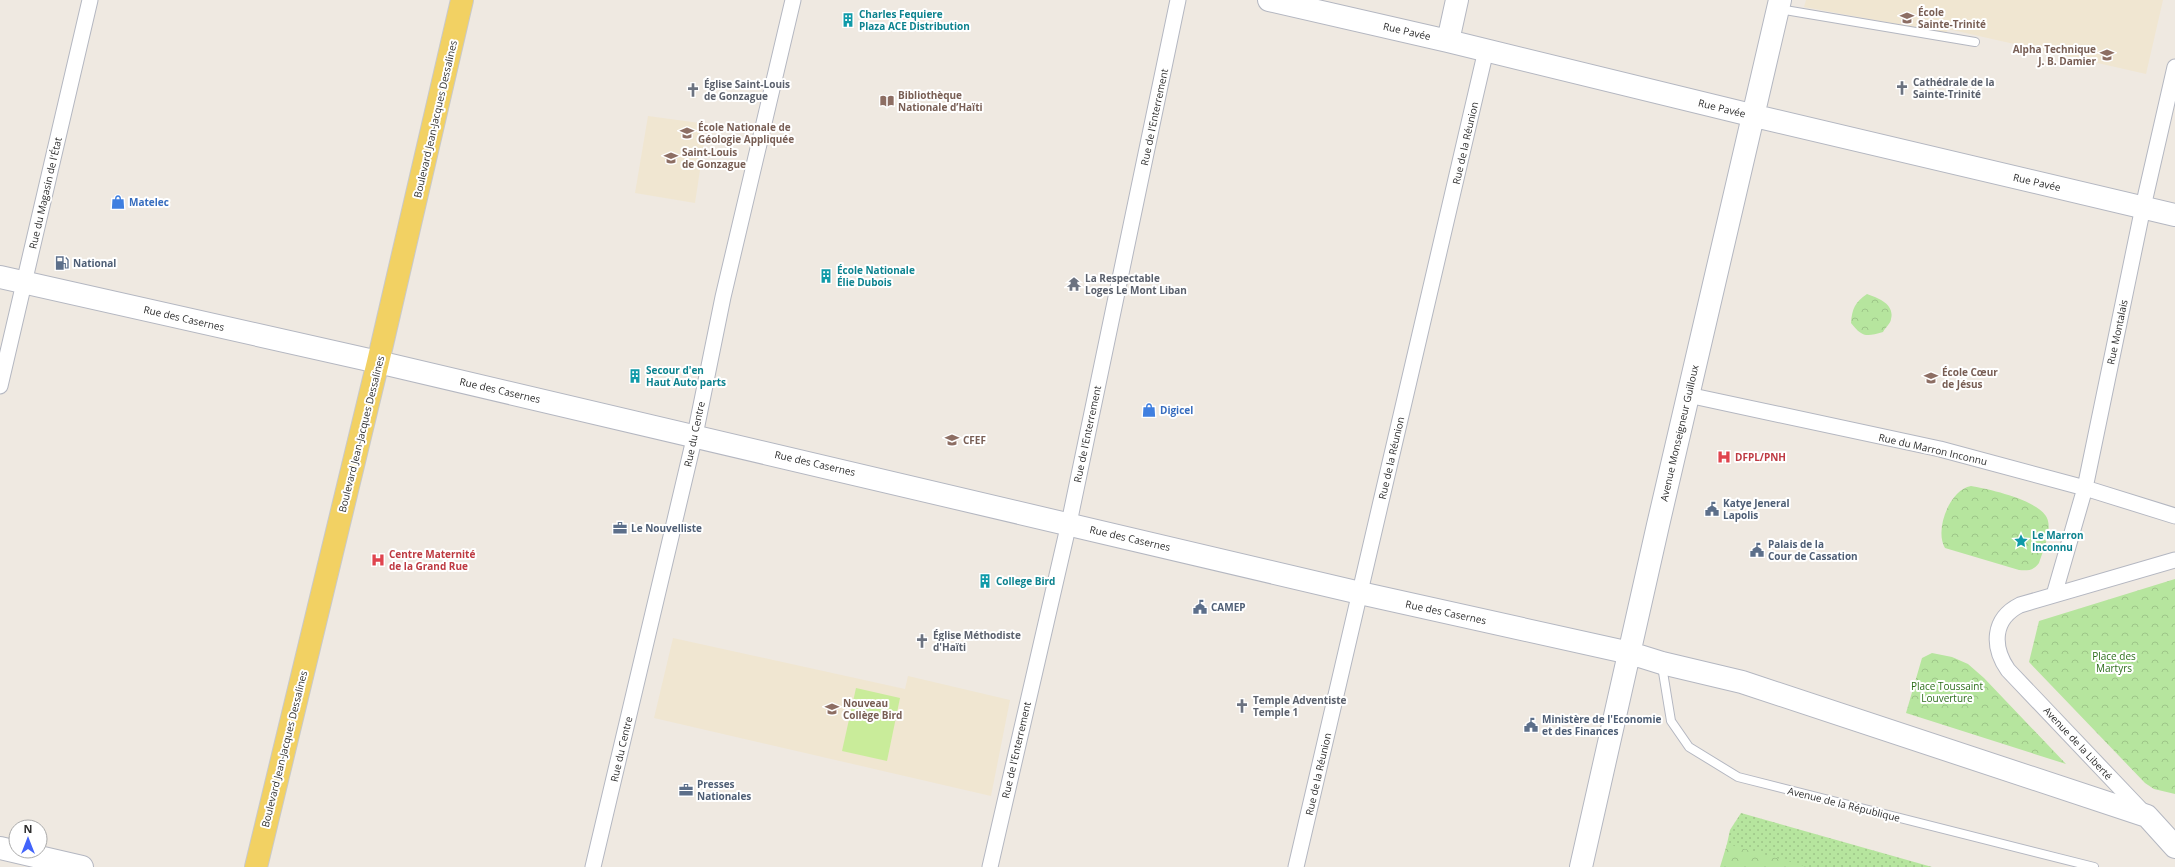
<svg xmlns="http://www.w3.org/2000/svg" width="2175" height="867" font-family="'Open Sans',sans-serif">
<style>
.education{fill:#f0e6d1}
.grass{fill:url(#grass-dots)}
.forest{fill:url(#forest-crowns)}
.pitch{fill:#c9ec9a}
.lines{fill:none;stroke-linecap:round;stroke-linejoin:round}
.lane-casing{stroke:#b4b7c1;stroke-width:10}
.street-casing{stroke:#b4b7c1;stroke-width:17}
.secondary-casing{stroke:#b4b7c1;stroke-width:24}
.primary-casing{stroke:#c9c9c9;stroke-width:24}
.lane{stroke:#fff;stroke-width:8}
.street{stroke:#fff;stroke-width:15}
.secondary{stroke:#fff;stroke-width:22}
.primary{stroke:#f2d163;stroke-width:22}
.labels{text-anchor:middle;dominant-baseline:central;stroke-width:4;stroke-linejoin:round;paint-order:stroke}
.education-label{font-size:10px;font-weight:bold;fill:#785e54;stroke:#fff;text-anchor:start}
.culture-label{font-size:10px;font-weight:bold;fill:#0d838f;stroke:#fff;text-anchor:start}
.street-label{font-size:10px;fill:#2e2e2e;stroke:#fff}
.worship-label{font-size:10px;font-weight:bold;fill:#5b616d;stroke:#fff;text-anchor:start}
.shop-label{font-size:10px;font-weight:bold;fill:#366cbe;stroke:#fff;text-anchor:start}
.service-label{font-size:10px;font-weight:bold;fill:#4e5e75;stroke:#fff;text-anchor:start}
.health-label{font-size:10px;font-weight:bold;fill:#be3a42;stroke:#fff;text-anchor:start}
.park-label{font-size:10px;fill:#2c6e1b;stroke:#fff}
</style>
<defs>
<pattern id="grass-dots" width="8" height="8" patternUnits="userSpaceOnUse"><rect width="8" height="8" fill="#b6e59e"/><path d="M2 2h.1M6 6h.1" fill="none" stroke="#9dc588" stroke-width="1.8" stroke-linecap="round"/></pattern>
<pattern id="forest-crowns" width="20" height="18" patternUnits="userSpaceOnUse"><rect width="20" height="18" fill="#b6e59e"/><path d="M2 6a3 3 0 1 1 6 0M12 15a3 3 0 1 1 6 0" fill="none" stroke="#9dc588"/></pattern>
</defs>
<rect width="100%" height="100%" fill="#efe9e1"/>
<path class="education" d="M1806 0H2163L2146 74 1948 29 1946 33 1804 7Z
M648 116 707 124 695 203 635 193Z
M673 638 905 689 908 676 1010 700 991 796 654 718Z"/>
<path class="grass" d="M1741 813 1932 867H1722L1730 830Z"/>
<path class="forest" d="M1867 294C1878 298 1895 304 1891 319 1891 323 1885 328 1883 332 1866 337 1862 337 1851 323 1852 309 1855 302 1867 294Z
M1971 486C1989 489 2044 501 2048 521 2051 533 2043 551 2039 563 2034 570 2028 571 2019 570L1945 548C1934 530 1950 489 1971 486Z
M2175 579V794L2154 789 2145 783 2029 662 2039 621Z
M1932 653 1952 657 1968 664 1984 678 2066 764 1906 713 1922 658Z
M1727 844 1808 867H1720Z"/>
<path class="pitch" d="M856 688 900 698 887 761 842 751Z"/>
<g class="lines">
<defs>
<path id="lane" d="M1779 9 1975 42
M1662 666 1671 721 1689 747 1738 777 2094 867"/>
<path id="street" d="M0 386 90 0
M1688 395 1940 449 2085 488 2175 516
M2054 595 2085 488 2143 207 2175 67
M2144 813 2008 670C1992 647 1992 619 2020 605L2175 560
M593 867 695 435 723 297 793 0
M990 867 1069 523 1178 0
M1296 867 1486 50"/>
<path id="secondary" d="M1269 0 1448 41 1755 116 2175 215
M1448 41 1457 0
M0 277 378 362 1360 593 1630 653 1662 663 1742 682 2147 816 2175 847
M0 848 82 867
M1581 867 1658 525 1780 0"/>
<path id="primary" d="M256 867 378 362 462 0"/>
</defs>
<use href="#lane" class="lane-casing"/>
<use href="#street" class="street-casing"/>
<use href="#secondary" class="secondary-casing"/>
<use href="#primary" class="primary-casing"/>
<use href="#lane" class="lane"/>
<use href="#street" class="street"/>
<use href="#secondary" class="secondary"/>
<use href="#primary" class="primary"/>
</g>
<defs>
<symbol id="school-bare" viewBox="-9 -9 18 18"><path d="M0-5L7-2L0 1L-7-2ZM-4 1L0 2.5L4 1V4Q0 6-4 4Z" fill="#8d6e63" stroke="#fff" stroke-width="2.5" paint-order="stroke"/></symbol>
<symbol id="building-bare" viewBox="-9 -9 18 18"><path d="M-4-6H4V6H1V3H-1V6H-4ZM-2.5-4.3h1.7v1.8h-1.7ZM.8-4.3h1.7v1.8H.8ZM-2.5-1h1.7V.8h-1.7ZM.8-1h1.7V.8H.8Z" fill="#0f9aa8" stroke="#fff" stroke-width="2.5" paint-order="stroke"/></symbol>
<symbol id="church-bare" viewBox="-9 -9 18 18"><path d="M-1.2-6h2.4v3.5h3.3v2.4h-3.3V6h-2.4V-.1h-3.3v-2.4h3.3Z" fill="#6b7280" stroke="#fff" stroke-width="2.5" paint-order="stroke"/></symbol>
<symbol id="library-bare" viewBox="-9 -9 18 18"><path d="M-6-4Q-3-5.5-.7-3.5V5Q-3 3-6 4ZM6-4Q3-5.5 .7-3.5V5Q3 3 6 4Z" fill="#8d6e63" stroke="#fff" stroke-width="2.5" paint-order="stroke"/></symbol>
<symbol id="university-bare" viewBox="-9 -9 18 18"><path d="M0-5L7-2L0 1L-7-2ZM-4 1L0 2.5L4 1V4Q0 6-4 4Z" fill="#8d6e63" stroke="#fff" stroke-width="2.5" paint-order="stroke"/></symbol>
<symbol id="shop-bare" viewBox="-9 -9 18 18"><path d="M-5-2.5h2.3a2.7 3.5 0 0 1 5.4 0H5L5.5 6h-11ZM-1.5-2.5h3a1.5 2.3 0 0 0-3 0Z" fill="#3f7fe0" stroke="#fff" stroke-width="2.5" paint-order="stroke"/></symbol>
<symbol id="fuel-bare" viewBox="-9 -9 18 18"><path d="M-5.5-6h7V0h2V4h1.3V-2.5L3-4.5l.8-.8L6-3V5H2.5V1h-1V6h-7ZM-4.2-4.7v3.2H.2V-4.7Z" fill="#5c6f8a" stroke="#fff" stroke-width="2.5" paint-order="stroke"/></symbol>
<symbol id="temple-bare" viewBox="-9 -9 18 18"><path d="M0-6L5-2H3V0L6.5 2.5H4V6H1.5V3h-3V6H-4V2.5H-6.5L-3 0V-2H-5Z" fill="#6b7280" stroke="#fff" stroke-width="2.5" paint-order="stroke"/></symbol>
<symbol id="hospital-bare" viewBox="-9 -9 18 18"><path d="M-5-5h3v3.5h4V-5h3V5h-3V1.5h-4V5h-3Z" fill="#e0444e" stroke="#fff" stroke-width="2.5" paint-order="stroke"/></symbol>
<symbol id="civic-bare" viewBox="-9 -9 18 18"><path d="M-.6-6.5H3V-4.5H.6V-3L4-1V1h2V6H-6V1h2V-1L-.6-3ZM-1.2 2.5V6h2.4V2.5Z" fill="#5c6f8a" stroke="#fff" stroke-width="2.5" paint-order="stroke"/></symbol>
<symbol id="office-bare" viewBox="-9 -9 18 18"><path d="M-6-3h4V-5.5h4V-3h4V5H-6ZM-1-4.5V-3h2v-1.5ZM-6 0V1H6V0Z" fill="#5c6f8a" stroke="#fff" stroke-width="2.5" paint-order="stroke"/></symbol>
<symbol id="sight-bare" viewBox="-9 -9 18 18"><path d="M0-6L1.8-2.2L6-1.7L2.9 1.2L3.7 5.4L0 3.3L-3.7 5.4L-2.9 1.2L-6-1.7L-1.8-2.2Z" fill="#0f9aa8" stroke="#fff" stroke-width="2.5" paint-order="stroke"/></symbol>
</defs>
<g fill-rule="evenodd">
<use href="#school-bare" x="1897" y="8" width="20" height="20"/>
<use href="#building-bare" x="838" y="10" width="20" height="20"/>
<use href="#school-bare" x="2097" y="45" width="20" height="20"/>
<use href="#church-bare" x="1892" y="78" width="20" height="20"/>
<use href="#church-bare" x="683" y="80" width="20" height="20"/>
<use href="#library-bare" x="877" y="91" width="20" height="20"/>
<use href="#university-bare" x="677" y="123" width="20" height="20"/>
<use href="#university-bare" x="661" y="148" width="20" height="20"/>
<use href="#shop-bare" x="108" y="192" width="20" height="20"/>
<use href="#fuel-bare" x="52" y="253" width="20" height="20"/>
<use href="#building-bare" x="816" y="266" width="20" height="20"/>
<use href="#temple-bare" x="1064" y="274" width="20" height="20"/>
<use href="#building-bare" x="625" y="366" width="20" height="20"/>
<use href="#school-bare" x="1921" y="368" width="20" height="20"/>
<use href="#shop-bare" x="1139" y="400" width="20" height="20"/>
<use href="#school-bare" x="942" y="430" width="20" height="20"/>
<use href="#hospital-bare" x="1714" y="447" width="20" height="20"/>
<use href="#civic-bare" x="1702" y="499" width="20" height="20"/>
<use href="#office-bare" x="610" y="518" width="20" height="20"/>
<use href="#sight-bare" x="2011" y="531" width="20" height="20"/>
<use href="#civic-bare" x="1747" y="540" width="20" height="20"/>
<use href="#hospital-bare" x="368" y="550" width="20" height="20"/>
<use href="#building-bare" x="975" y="571" width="20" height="20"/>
<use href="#civic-bare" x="1190" y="597" width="20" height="20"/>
<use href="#church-bare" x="912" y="631" width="20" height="20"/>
<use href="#church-bare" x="1232" y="696" width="20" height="20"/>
<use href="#school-bare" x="822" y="699" width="20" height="20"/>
<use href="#civic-bare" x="1521" y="715" width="20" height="20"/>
<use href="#office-bare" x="676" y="780" width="20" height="20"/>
</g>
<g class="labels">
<g class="education-label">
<text x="1918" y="12">École<tspan x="1918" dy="12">Sainte-Trinité</tspan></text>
<text x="2096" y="49" text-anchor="end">Alpha Technique<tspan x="2096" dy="12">J. B. Damier</tspan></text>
<text x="898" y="95">Bibliothèque<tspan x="898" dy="12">Nationale d’Haïti</tspan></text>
<text x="698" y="127">École Nationale de<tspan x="698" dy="12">Géologie Appliquée</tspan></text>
<text x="682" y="152">Saint-Louis<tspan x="682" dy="12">de Gonzague</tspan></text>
<text x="1942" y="372">École Cœur<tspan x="1942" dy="12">de Jésus</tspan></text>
<text x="963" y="440">CFEF</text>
<text x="843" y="703">Nouveau<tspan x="843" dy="12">Collège Bird</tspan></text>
</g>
<g class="culture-label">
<text x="859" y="14">Charles Fequiere<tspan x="859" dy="12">Plaza ACE Distribution</tspan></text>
<text x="837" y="270">École Nationale<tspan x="837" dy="12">Élie Dubois</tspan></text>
<text x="646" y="370">Secour d'en<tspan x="646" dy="12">Haut Auto parts</tspan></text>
<text x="2032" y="535">Le Marron<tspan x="2032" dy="12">Inconnu</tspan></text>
<text x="996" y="581">College Bird</text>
</g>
<g class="street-label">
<text transform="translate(1407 31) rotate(13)">Rue Pavée</text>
<text transform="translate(1722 108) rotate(14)">Rue Pavée</text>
<text transform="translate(1154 117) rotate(-78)">Rue de l'Enterrement</text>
<text transform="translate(435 119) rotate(-77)">Boulevard Jean-Jacques Dessalines</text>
<text transform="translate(1465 143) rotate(-77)">Rue de la Réunion</text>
<text transform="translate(2037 182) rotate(13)">Rue Pavée</text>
<text transform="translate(45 193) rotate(-77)">Rue du Magasin de l'État</text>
<text transform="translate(184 318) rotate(13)">Rue des Casernes</text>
<text transform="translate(2117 332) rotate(-78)">Rue Montalais</text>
<text transform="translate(500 390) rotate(13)">Rue des Casernes</text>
<text transform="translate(1679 433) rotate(-77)">Avenue Monseigneur Guilloux</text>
<text transform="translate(361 434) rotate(-76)">Boulevard Jean-Jacques Dessalines</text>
<text transform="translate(694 434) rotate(-78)">Rue du Centre</text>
<text transform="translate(1087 434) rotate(-78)">Rue de l'Enterrement</text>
<text transform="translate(1933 449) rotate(13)">Rue du Marron Inconnu</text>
<text transform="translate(1391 458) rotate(-77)">Rue de la Réunion</text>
<text transform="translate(815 463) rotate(13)">Rue des Casernes</text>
<text transform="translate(1130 538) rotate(13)">Rue des Casernes</text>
<text transform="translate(1446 612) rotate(12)">Rue des Casernes</text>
<text transform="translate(2078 743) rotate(47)">Avenue de la Liberté</text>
<text transform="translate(284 749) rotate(-76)">Boulevard Jean-Jacques Dessalines</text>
<text transform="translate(621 749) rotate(-77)">Rue du Centre</text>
<text transform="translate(1016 750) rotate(-77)">Rue de l'Enterrement</text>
<text transform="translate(1318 774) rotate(-77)">Rue de la Réunion</text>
<text transform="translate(1844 804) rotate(14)">Avenue de la République</text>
</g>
<g class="worship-label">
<text x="1913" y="82">Cathédrale de la<tspan x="1913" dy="12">Sainte-Trinité</tspan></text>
<text x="704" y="84">Église Saint-Louis<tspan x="704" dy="12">de Gonzague</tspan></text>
<text x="1085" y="278">La Respectable<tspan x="1085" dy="12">Loges Le Mont Liban</tspan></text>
<text x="933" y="635">Église Méthodiste<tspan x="933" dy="12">d'Haïti</tspan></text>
<text x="1253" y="700">Temple Adventiste<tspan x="1253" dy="12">Temple 1</tspan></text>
</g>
<g class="shop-label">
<text x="129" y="202">Matelec</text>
<text x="1160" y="410">Digicel</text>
</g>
<g class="service-label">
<text x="73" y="263">National</text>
<text x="1723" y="503">Katye Jeneral<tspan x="1723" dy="12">Lapolis</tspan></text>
<text x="631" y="528">Le Nouvelliste</text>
<text x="1768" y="544">Palais de la<tspan x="1768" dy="12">Cour de Cassation</tspan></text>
<text x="1211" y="607">CAMEP</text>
<text x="1542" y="719">Ministère de l'Economie<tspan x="1542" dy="12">et des Finances</tspan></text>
<text x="697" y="784">Presses<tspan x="697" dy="12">Nationales</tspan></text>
</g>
<g class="health-label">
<text x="1735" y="457">DFPL/PNH</text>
<text x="389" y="554">Centre Maternité<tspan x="389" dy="12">de la Grand Rue</tspan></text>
</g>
<g class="park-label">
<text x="2114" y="656">Place des<tspan x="2114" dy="12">Martyrs</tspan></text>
<text x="1947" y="686">Place Toussaint<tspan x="1947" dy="12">Louverture</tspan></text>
</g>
</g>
<g transform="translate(28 839)"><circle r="19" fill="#ffffff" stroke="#ababab"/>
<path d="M0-3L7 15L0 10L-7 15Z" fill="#4264fb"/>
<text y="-6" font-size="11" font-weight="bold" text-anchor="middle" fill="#2e2e2e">N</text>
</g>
</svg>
